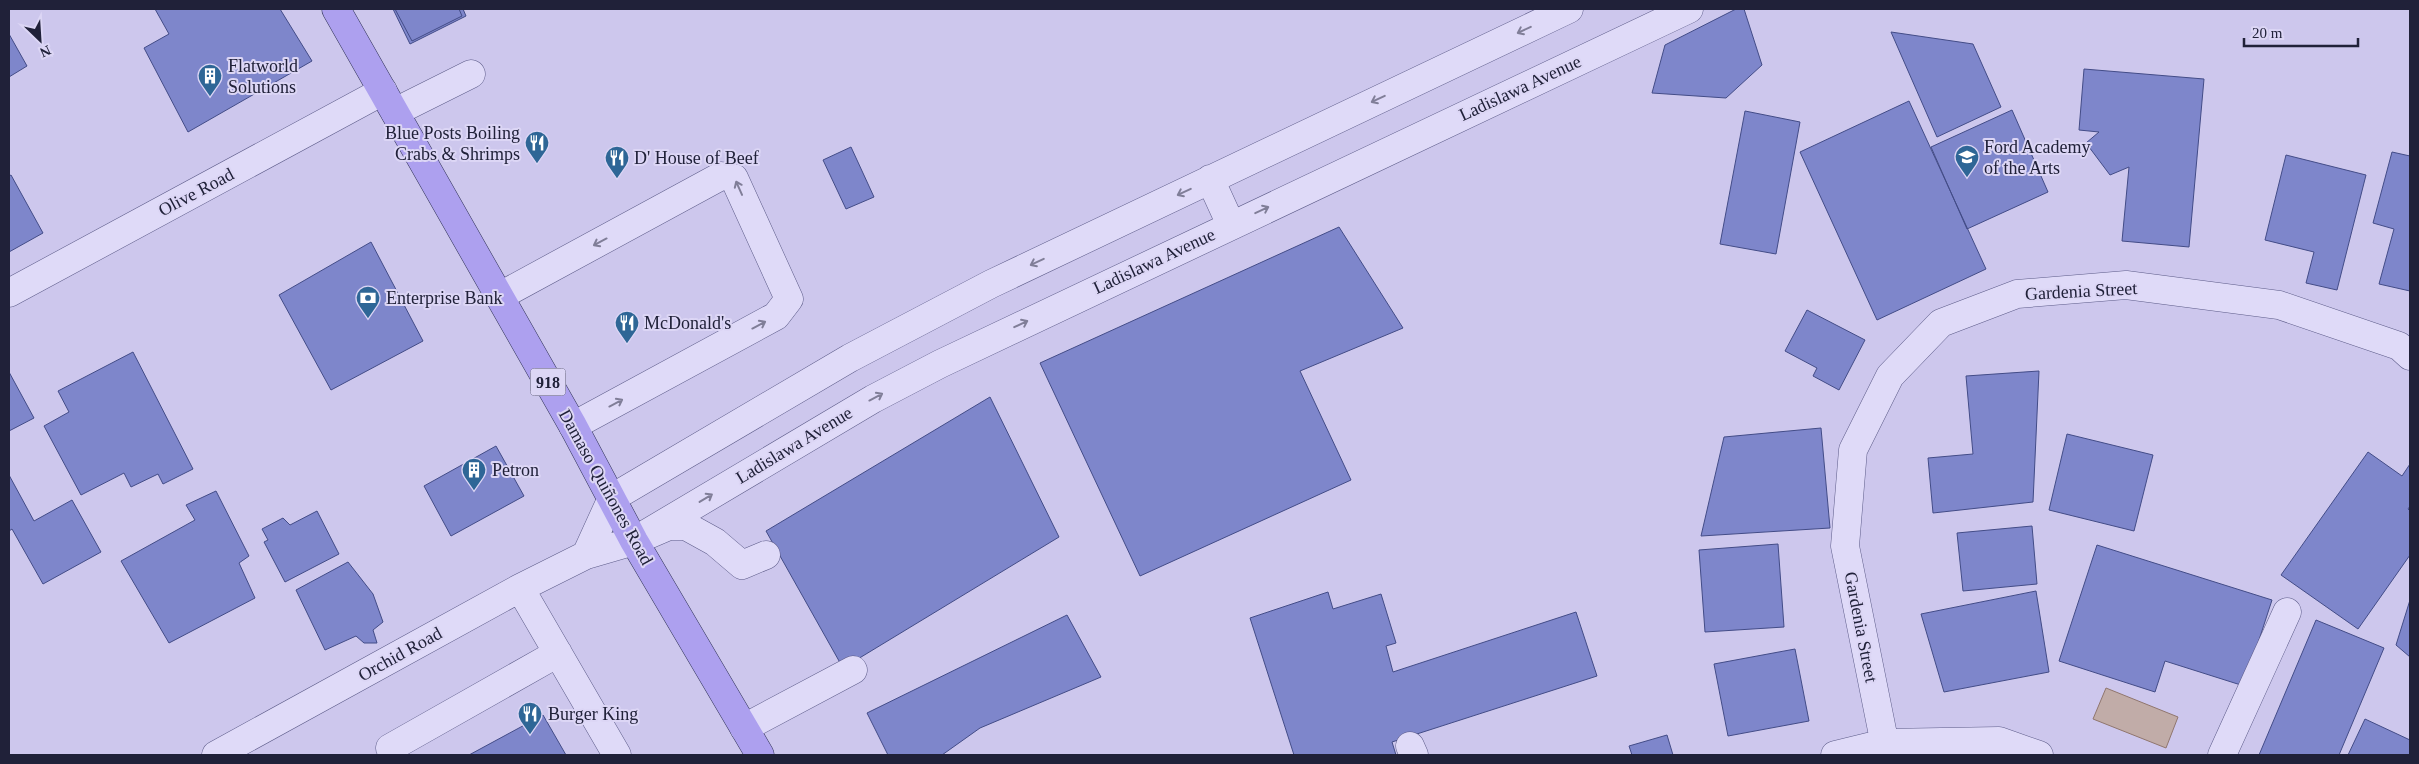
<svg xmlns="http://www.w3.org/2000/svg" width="2419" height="764" font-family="'Times New Roman',serif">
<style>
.water{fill:#c1aca8;stroke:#90766e}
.building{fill:#7e86cb;stroke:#434c87}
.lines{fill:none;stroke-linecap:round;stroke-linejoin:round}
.minor-casing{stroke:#5d5c89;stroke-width:29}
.major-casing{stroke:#303357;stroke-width:29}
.minor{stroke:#dfdaf8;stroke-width:28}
.major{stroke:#ada0ef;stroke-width:28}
.oneway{stroke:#807e98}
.labels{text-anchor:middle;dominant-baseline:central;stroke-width:4;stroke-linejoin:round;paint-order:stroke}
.shield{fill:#dcd6f5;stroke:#585771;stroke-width:1}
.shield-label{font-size:16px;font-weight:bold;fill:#202139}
.poi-label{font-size:18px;fill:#202139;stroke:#dcd6f5;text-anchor:start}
.street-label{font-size:18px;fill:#202139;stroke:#dcd6f5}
</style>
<rect width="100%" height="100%" fill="#cdc7ed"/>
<path class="water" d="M2106 688 2178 717 2166 748 2093 719Z"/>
<path class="building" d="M155 9H280L312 61 188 132 144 48 169 34Z
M393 9H463L466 16 410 44Z
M395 9H459L462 16 412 41Z
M1736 9H1744L1762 65 1726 98 1652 93 1665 45Z
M1891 32 1973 44 2001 107 1937 137Z
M9 34 27 66 9 77Z
M2084 69 2204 79 2189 247 2122 241 2129 167 2110 175 2086 143 2099 132 2079 130Z
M1909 101 1986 269 1877 320 1800 152Z
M2012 110 2048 192 1967 229 1931 147Z
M1745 111 1800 122 1776 254 1720 244Z
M851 147 874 197 846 209 823 160Z
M2392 152 2410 156V291L2379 284 2394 229 2373 223Z
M2286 155 2366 175 2337 290 2306 283 2314 252 2265 240Z
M11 175 43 233 9 252V176Z
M1339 227 1403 328 1300 371 1351 480 1140 576 1040 363Z
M371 242 423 341 331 390 279 295Z
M1807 310 1865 340 1839 390 1813 376 1817 368 1785 351Z
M133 352 193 469 163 484 158 474 131 487 124 473 81 495 44 426 69 412 58 391Z
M2039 371 2033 502 1933 513 1928 458 1973 454 1966 376Z
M9 372 34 418 9 431Z
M990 397 1059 537 843 668 766 531Z
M1821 428 1830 528 1701 536 1724 437Z
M2067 434 2153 455 2134 531 2049 510Z
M496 446 524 496 451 536 424 486Z
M2368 452 2402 476 2410 464V506L2408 509 2410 511V555L2358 629 2281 575Z
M9 475 34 521 72 500 101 552 43 584 12 529 9 531Z
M216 491 249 556 239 563 255 598 169 643 121 561 195 520 186 505Z
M317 511 339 554 285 582 264 542 268 540 262 529 283 518 290 525Z
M2032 526 2037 584 1963 591 1957 533Z
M1778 544 1784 627 1705 632 1699 550Z
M2097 545 2272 600 2244 686 2165 661 2155 692 2059 661Z
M348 562 373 594 383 622 373 630 377 643H364L356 636 325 650 296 590Z
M2036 591 2049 672 1944 692 1921 614Z
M1328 592 1333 609 1381 594 1396 643 1386 646 1393 672 1576 612 1597 676 1392 742 1396 755H1294L1250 618Z
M2410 600V657L2396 645Z
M1067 615 1101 677 980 728 942 755H888L867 713Z
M2316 620 2384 648 2339 755H2259Z
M1795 649 1809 721 1728 736 1714 664Z
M543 715 566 755H469Z
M2365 719 2410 740V755H2348Z
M1667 735 1673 755H1632L1629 746Z"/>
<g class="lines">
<defs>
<path id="minor" d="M395 112 471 74
M1210 179 1231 225
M9 293 383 91
M500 296 721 176 734 178 789 299 776 316 573 426
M634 541 873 399 940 364 1689 9
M586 555 612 498 850 358 991 284 1569 9
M520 588 617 755
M744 728 853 670
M1410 746 1414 755
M216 755 520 588 586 555 634 541 669 526H686L715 542 742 565 766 555
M394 755 390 748 558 653
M1835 755 1884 743 1999 741 2039 755
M1887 755 1845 546 1853 450 1890 376 1941 323 2017 294 2126 285 2279 305 2399 346 2410 356
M2222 755 2287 612"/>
<path id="major" d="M336 9 573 426 634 541 760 755"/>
</defs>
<use href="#minor" class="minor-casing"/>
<use href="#major" class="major-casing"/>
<use href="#minor" class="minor"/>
<use href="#major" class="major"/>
</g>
<defs><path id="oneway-shaft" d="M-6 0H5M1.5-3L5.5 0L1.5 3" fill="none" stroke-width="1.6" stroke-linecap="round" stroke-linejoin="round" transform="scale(1.25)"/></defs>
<g class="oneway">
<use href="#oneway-shaft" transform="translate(1524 30) rotate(155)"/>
<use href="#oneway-shaft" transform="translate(1378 99) rotate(155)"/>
<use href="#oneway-shaft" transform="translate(739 188) rotate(-114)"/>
<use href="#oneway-shaft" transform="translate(1184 192) rotate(155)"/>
<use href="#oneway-shaft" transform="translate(1262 210) rotate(-25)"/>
<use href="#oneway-shaft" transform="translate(600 242) rotate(152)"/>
<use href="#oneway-shaft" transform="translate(1037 262) rotate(155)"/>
<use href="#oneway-shaft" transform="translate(1021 324) rotate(-25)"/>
<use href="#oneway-shaft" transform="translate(759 325) rotate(-28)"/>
<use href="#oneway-shaft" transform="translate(876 397) rotate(-28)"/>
<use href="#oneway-shaft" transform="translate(616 403) rotate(-28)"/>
<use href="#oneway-shaft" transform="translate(706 498) rotate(-31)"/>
</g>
<defs>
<symbol id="building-pin" viewBox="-11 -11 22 30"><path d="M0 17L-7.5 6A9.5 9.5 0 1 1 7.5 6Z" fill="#2e6696" stroke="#dcd6f5"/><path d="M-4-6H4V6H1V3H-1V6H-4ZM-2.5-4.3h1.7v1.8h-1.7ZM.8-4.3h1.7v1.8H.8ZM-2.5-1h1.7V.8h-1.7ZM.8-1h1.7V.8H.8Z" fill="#fff"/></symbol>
<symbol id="restaurant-pin" viewBox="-11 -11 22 30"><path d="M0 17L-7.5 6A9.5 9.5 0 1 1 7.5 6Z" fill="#2e6696" stroke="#dcd6f5"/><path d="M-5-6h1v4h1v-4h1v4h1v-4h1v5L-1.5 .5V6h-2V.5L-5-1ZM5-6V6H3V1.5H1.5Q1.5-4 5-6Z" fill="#fff"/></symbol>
<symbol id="school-pin" viewBox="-11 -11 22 30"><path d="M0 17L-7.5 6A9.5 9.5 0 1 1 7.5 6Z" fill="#2e6696" stroke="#dcd6f5"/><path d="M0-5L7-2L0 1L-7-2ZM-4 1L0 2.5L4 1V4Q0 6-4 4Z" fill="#fff"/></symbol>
<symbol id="bank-pin" viewBox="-11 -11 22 30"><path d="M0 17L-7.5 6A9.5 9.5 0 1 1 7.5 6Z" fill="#2e6696" stroke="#dcd6f5"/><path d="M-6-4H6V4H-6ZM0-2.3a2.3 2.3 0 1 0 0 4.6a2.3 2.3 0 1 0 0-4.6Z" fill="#fff"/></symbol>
</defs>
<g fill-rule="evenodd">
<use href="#building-pin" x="196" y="62" width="28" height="38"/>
<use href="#restaurant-pin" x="523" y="129" width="28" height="38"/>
<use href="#school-pin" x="1953" y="143" width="28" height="38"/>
<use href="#restaurant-pin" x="603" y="144" width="28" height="38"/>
<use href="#bank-pin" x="354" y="284" width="28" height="38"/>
<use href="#restaurant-pin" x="613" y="309" width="28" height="38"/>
<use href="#building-pin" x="460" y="456" width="28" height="38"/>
<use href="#restaurant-pin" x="516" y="700" width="28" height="38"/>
</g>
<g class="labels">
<rect class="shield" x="530.5" y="368.5" width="35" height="27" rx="4"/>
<g class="shield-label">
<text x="548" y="382">918</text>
</g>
<g class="poi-label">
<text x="228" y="66">Flatworld<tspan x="228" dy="21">Solutions</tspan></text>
<text x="520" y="133" text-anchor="end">Blue Posts Boiling<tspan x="520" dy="21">Crabs &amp; Shrimps</tspan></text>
<text x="1984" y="147">Ford Academy<tspan x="1984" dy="21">of the Arts</tspan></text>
<text x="634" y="158">D' House of Beef</text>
<text x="386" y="298">Enterprise Bank</text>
<text x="644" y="323">McDonald's</text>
<text x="492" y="470">Petron</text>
<text x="548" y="714">Burger King</text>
</g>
<g class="street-label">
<text transform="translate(1520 88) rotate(-25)">Ladislawa Avenue</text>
<text transform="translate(196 192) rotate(-28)">Olive Road</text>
<text transform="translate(1154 261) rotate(-25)">Ladislawa Avenue</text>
<text transform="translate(2081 291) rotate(-3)">Gardenia Street</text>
<text transform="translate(794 445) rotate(-31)">Ladislawa Avenue</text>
<text transform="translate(606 487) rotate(61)">Damaso Quiñones Road</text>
<text transform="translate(1861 627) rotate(79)">Gardenia Street</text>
<text transform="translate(400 654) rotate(-29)">Orchid Road</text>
</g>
</g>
<rect width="2419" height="764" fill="none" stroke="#202139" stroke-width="20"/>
<g transform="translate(40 40) rotate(155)" stroke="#dcd6f5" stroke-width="4" paint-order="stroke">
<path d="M0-4L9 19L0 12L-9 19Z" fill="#202139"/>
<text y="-8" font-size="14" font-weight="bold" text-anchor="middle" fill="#202139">N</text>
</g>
<path d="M2244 38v8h114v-8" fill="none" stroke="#202139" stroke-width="2.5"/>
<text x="2252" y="38" font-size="15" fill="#202139" stroke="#dcd6f5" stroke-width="4" paint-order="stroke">20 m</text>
</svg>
